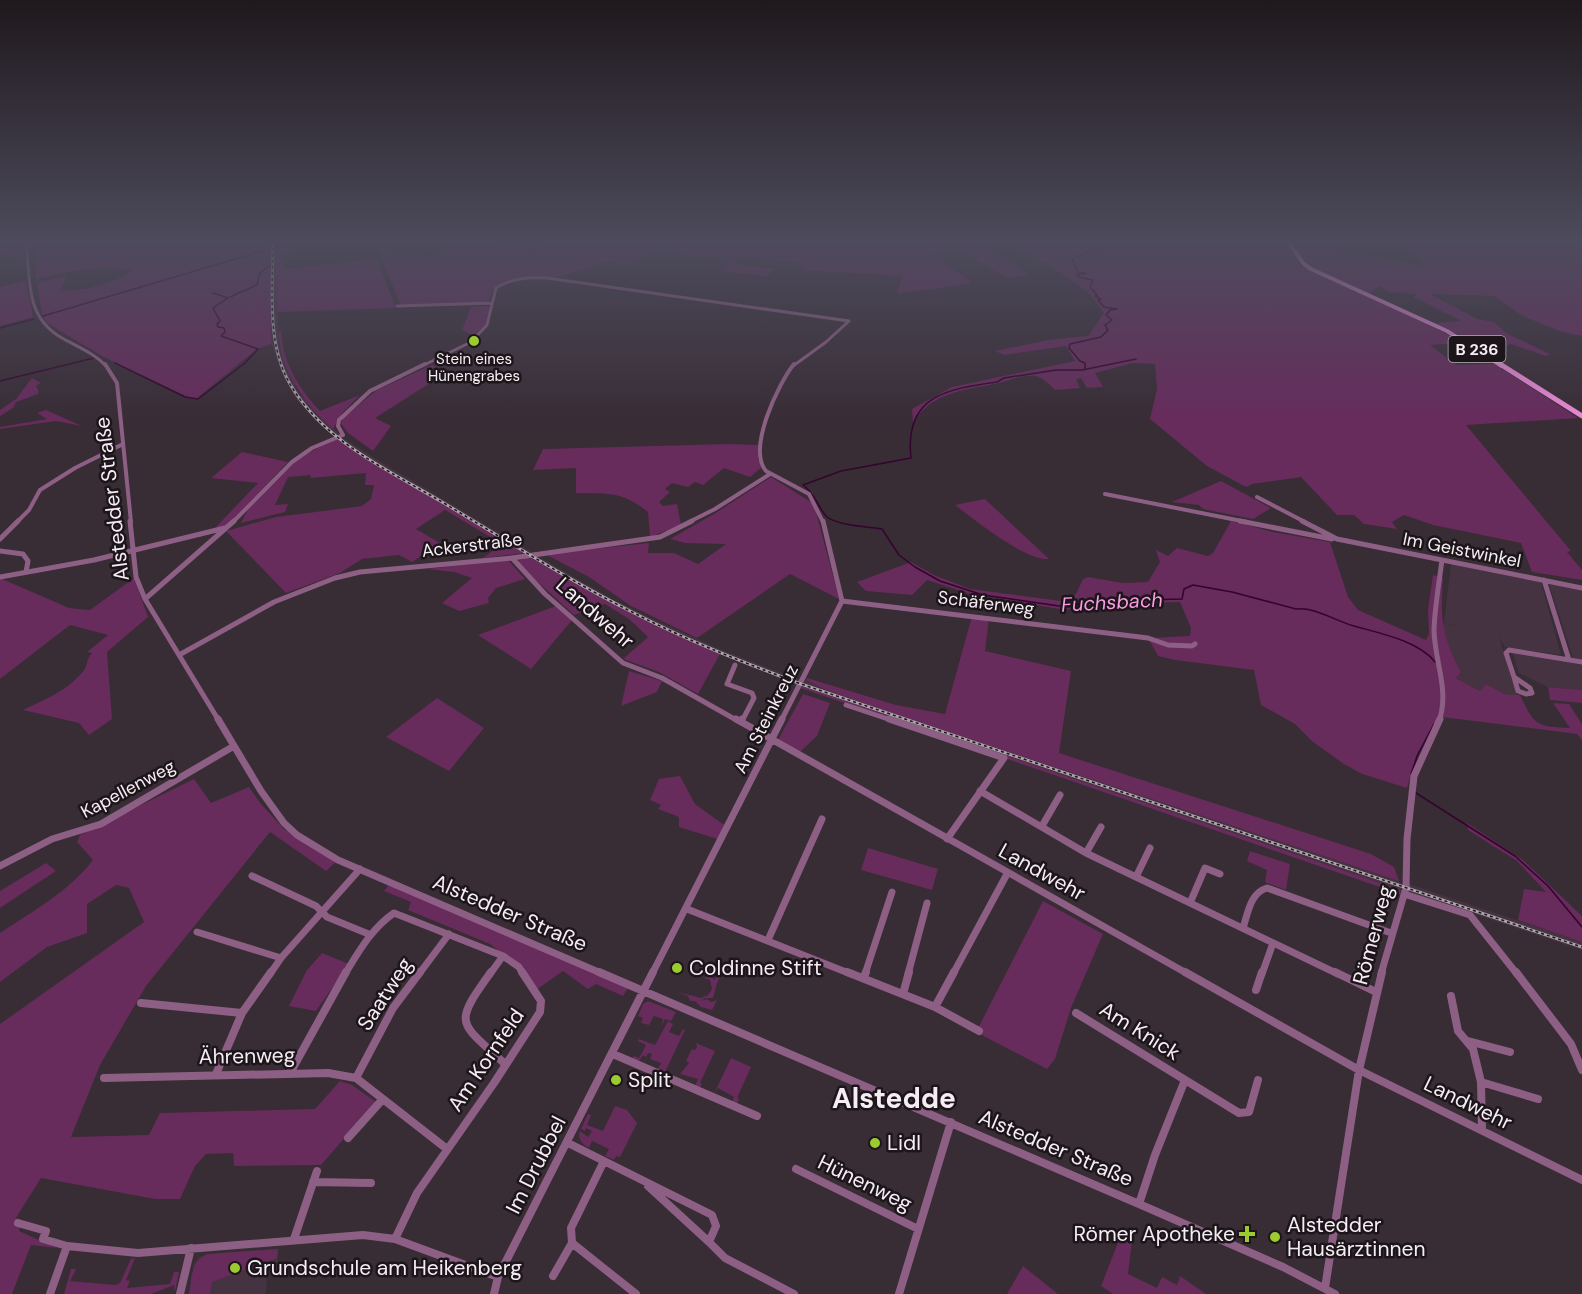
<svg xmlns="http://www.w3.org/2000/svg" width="1582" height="1294" font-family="'DM Sans',sans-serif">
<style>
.built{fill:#463342}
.green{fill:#672b5c}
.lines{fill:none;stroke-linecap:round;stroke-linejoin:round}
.stream{stroke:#35042e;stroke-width:1.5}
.minor-far4{stroke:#8e5f84;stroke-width:3}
.minor-far3{stroke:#8e5f84;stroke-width:4}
.minor-far2{stroke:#8e5f84;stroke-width:5}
.minor-far1{stroke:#8e5f84;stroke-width:7}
.minor{stroke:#8e5f84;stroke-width:8}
.major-far1{stroke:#eb8bd7;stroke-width:4}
.major{stroke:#eb8bd7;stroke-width:5}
.rail-casing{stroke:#ada3aa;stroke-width:3}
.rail{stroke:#1c161a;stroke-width:1.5;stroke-dasharray:3;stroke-linecap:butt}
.poi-dot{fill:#9dca30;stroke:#1c161a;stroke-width:2}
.labels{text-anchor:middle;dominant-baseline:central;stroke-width:5;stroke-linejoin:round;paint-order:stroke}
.far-poi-label{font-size:15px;fill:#f6edf4;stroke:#1c161a}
.shield{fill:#1c161a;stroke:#b5acb3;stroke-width:1.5}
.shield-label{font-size:16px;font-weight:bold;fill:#f6edf4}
.street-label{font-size:18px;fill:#f6edf4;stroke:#1c161a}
.water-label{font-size:20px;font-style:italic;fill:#fb9be6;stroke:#1c161a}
.near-street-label{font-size:21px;fill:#f6edf4;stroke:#1c161a}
.near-poi-label{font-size:21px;fill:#f6edf4;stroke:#1c161a;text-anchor:start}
.near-district-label{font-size:28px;font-weight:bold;fill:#f6edf4;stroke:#1c161a}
</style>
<rect width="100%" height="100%" fill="#382c35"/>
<path class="built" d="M270 242H275L279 345 297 391 340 435 336 437 314 418 296 399 282 373 271 344Z
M500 242H545L535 251 500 248Z
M342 437 376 459 531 552 524 553 396 476 337 439Z
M534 554 612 599 655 620 722 650 800 680 797 686 620 608 528 556Z
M1451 564 1541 582 1561 655 1505 647 1499 637 1517 695H1507L1486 684 1480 691 1455 677 1461 672 1448 647 1442 623 1476 631 1444 623Z
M1549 584 1582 590V660L1573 658Z
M1512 651 1582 665V690L1548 687 1519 673Z
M806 680 824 689 885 711 1399 881 1401 890 802 686Z
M1409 884 1582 942V950L1409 892Z
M278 1249 277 1271 267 1275 266 1294H189L194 1264 199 1257 208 1254Z"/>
<path class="green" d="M0 242H23L27 259 9 258 0 254Z
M35 242H270L271 344 257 349 196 399H192L102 356 47 323 42 314 37 283 66 276 61 290C85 292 113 283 133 271 101 264 68 271 36 279Z
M275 242H305L283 257 284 269 377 259 396 308 277 312Z
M375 242H391L392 255 437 256 448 242H500V248L535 251 545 242H1284L1300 265 1390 305 1464 343 1430 345 1456 365 1495 364 1578 418 1466 425 1571 551 1567 552 1582 570V580L1532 572 1521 543 1433 525 1404 515 1392 522 1397 529 1364 524 1354 515H1337L1301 477 1252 484 1246 487 1207 466 1150 419 1157 389 1155 364 1133 363 1095 373 1103 387 1087 388 1081 378 1076 379 1080 388 1055 390C1050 385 1043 378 1036 376 1022 374 1008 381 995 384 963 390 931 393 913 423L912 409 952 387 1075 361 1066 346 1004 355 995 351 1048 340 1088 336 1104 313C1098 306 1093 296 1086 291 1064 273 1011 239 984 245L1029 275 1007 278 957 249 937 252 933 258 948 265 972 283 897 294 902 276 804 270V264L748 257H739L735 264 775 269 767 276 720 271 732 260 654 252 628 265 608 261 558 277 535 276 499 284 494 288 488 302 401 306Z
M1291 242H1312L1352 253 1424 266 1418 256 1391 242 1417 246 1415 242H1582V336L1562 332 1523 316 1494 296 1430 294 1477 319 1494 322 1506 333 1550 354 1546 356 1511 344 1487 350 1436 323 1462 321 1413 297 1416 295 1415 294 1388 292 1380 286 1369 293 1363 290C1331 277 1311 273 1291 242Z
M26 281 33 317 0 326V287Z
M491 306 485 325 474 336 462 330 471 307Z
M281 331C283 364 299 388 320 411L360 395 343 412 333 429C303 402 282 373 278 332Z
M432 365 446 370V373L375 418 391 426 373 451 348 433 341 424 343 418 377 390Z
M32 378 41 383 36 386 39 392 38 394 16 402 13 408 0 416V410L16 399Z
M46 410 82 426 56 421 0 429V427L47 419 37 413Z
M337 439 524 553 483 558 502 544 445 510 416 529 440 543 412 562 399 555 362 559 340 573 286 593 226 531 276 517 362 506 371 499 374 485H365L366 473 310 478 311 475 288 477 275 505 288 504 285 512 241 523C259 483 299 455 337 439Z
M729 444 759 445 758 459 761 468 750 477 724 468 703 485 695 482 688 487 672 483 665 489 670 492 659 502 663 506 677 504 681 525 650 537 648 512C622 491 608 494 576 493V468L533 470 543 449Z
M242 452 288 462 226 527 213 530 258 483 211 478Z
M771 477 814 504 839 599 790 574 697 638 631 606 589 577 545 554 649 543 648 553H674L698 564 726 544 685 543 670 539 714 514Z
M1221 481 1271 508 1253 519 1203 509 1199 505 1172 502Z
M985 499 1049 559C1025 561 975 520 955 505Z
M1231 521 1273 532 1330 542 1348 597 1358 610 1426 640 1429 634 1428 609 1433 575 1443 578C1440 618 1442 637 1461 672L1456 678 1480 691 1486 684 1507 695H1520C1535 726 1536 726 1570 728L1553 703 1569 704 1582 724V740L1577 734 1442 717 1416 756 1407 788 1362 774 1344 764 1313 742 1295 724 1261 705 1254 670 1175 660 1158 656 1148 638 1190 636 1191 628 1180 602 1087 605 1065 610 967 593 927 580 912 595 866 591 857 582 911 562 934 575 970 589 1061 601 1076 594 1083 579 1088 577 1123 583 1148 582 1160 562 1156 550 1168 556 1177 548 1208 556 1213 553Z
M528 556 620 608 720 654 698 694 659 672 623 659 648 637 629 619 605 604 574 615 516 562Z
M508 560 525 579 496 588 488 598 489 603 459 611 442 603 472 578 454 572 427 569Z
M0 578 69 608 90 610 134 578 148 617 107 652 112 719 89 735 79 723 23 710C44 700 69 690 84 670 88 665 86 659 92 653L87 652 108 635 70 625 0 679Z
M556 606 572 620 531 669 478 635Z
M972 616 989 618 985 651 1071 671 1059 753 1371 854 1394 867 1399 881 885 711 824 689 806 680 807 678 896 705 945 714Z
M629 671 662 681 657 692 621 706Z
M802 686 1401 890 1400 894 801 688Z
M1548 687 1582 690V703L1550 700Z
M803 694 830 703 817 736 800 752 778 740Z
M437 698 484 728 449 771 386 737Z
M680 776 695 804 727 827 721 840 679 827V817L658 809 661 805 650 800 659 779Z
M194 779 211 803 249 787 261 804 284 829 338 860 326 871 270 832 146 986 100 1065 71 1137 149 1135 160 1113 315 1109 340 1081 352 1085 376 1102 321 1165 234 1166 233 1153 206 1154 195 1166 180 1199H155L41 1178 16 1218 23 1221 19 1231 57 1248 31 1245 12 1294H0V1024L144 922 129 888 116 885 87 904V933L47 947 0 982V933C32 912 69 891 93 860L77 842 80 835Z
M1467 823 1523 860 1582 916V942L1518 920 1524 889 1546 892 1517 861 1468 830Z
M868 848 938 869 932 890 861 870Z
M1250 851 1290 864 1286 890 1265 882 1267 870 1247 861Z
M46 863 56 871 0 908V891Z
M391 882 630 985 623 996 596 984 588 989 563 971 536 990 519 967 490 944 408 910 411 902 384 891Z
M1043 901 1103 934 1071 1008 1055 1059 1047 1069 976 1032Z
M322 953 349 964 316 1011 289 1006 307 970Z
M718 974 722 977 718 980 713 998H705L701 1001 707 999 711 1002 717 1000 712 1010 701 1007 695 1001H690L688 996 678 992 701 998 708 995 712 989 710 980 704 978 711 975 714 980Z
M648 1001 676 1012 671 1021 665 1019 662 1026 663 1019 654 1016 649 1025 641 1023 643 1018 638 1016 643 1004Z
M668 1021 673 1024 669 1032 679 1036 683 1029 685 1030 665 1072 658 1069 661 1063 650 1059 652 1054 648 1053 646 1057 643 1055 639 1061 632 1058 634 1056 639 1058 646 1045 638 1041 639 1039 655 1045Z
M696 1043 715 1051 700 1083 702 1084 700 1088 695 1086 698 1079 680 1074 689 1063 686 1061 692 1049 695 1050 697 1047Z
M731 1058 751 1067 737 1098 739 1099 737 1104 732 1102 734 1097 718 1088 714 1094Z
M615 1106 627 1110 637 1123 620 1157 616 1156 614 1160 605 1156 609 1149 592 1141 589 1148C582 1144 577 1139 580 1131L588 1137 592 1131 586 1128 585 1131 581 1129 588 1114 591 1115 587 1125 603 1131Z
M1121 1235 1132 1241 1128 1274 1157 1288 1162 1277 1177 1285 1180 1276 1206 1294H1113L1101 1286Z
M278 1249 277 1258 212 1282 210 1294H189C192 1278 190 1261 208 1254Z
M135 1258 126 1280 130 1281 127 1288 170 1284 174 1272H179L175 1292 174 1285 151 1294H64L71 1269H76L70 1281 115 1285 120 1283 131 1259Z
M1023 1266 1058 1294H1007Z"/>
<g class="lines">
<path class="stream" d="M273 248 292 242
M230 297 257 285 260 273 270 265
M43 316 269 249
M0 328 34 319
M1136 359 1082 370H1056L1004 378 997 382C946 389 904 396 911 458L841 471 803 485C815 493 817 506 826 516 835 525 868 527 882 529L899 555 915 567 940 581 983 595 1066 607 1090 601 1182 599 1184 589 1193 585 1232 592 1296 609C1316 607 1335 621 1354 626 1379 633 1419 641 1435 662
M115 363 185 397 198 399 245 363 258 349 221 336 225 332 224 328 218 327 217 324 220 321 213 308 228 298 213 293
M1085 368V363L1080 361 1069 348 1070 344 1101 337 1108 330 1105 325 1112 320 1106 315 1110 310 1117 309 1104 307 1098 300 1101 299 1095 296 1097 295 1090 287 1093 280 1078 277 1077 275 1086 273 1078 272 1072 259 1114 242
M0 381 94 358
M1411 774 1418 754 1434 724
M1416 793 1515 856 1548 886 1582 927"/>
<path class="minor-far4" d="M26 242C31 280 24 316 62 338 78 347 94 353 106 366
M397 306 492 303
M422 366 471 342 487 325 496 288C511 278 529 277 547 278L849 321
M793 366 826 342 849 321"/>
<path class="minor-far3" d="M105 364 117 383 131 522
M794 364C778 384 747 449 766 471L809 494 823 522
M1105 494 1247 522
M1257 497 1305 522
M17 522 29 510 40 490 75 468 123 444
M233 522 292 462 312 448 343 435 338 426 339 420 370 391 425 364
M689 522 715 509 770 474"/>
<path class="minor-far2" d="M130 521 136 577 145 599 219 721
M1240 521 1332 539
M1302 521 1337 539 1582 588
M0 539 18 521
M0 551 23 554 28 561 26 572
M512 558 545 594 623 663 662 678 738 721
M0 577 94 560 225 528
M1544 580 1569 660
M145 599 234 521
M842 601 1148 638 1168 645 1192 646 1195 644
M179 655 274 602 335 578 360 572 512 558 660 537 692 521
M735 665 727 684 752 693 754 698 742 721
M1514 677 1530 688 1532 693 1526 694 1518 691Z
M1514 677 1506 653 1509 650 1582 662
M846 705 894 721
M781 721 842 601 823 521
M1439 721C1450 690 1434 660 1434 629 1435 606 1439 583 1442 560"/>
<path class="minor-far1" d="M218 719 261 791 284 823 297 835 338 860 603 974
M736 719 1188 974
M889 719 1004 758 947 839
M741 722 742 719
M980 791 1086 853 1338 974
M1042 826 1060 795
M1086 853 1101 827
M0 866 52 839 101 824 234 746
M252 876 316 906 327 917 371 935
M1136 877 1150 848
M1404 894 1470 915 1517 974
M1190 903 1205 868 1220 874
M687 909 851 974
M1243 928C1248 913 1250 893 1267 888L1391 933
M197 932 281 958
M768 940 822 819
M270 974 281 958 360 869
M345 974C359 951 372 928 394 913L503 956 519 967 523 974
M419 974 449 934
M490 974 503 956
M652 974 782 719
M865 974 892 892
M908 974 927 903
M953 974 1007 874
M1262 974 1273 943
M1381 974 1406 888 1407 839 1414 776 1440 719"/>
<path class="minor" d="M491 972C452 1026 459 1021 505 1064
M599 972 1139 1204 1283 1267 1335 1294
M847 972 935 1007 979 1031
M1185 972 1359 1070 1582 1180
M1335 972 1376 992
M1516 972 1571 1044 1582 1070
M864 977 866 972
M1256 990 1262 972
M903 994 909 972
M1451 996 1458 1031 1473 1049 1481 1082 1482 1130
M141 1003 242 1013
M935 1007 954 972
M1076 1013 1239 1113 1249 1112 1258 1080
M1468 1041 1510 1052
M613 1054 757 1116
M290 1073 346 972
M216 1074 242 1013 271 972
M104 1078 328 1073 356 1078 447 1149
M356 1078 393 1008 420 972
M1481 1082 1538 1099
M348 1138 382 1100
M568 1143 712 1215 716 1226 709 1242 725 1258 794 1294
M604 1161 571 1228 572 1243 636 1294
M796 1169 918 1229
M313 1182 371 1183
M648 1186 709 1242
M1139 1204 1155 1155 1185 1080
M18 1223 46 1231 43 1239 67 1246 138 1253 363 1235 395 1239 498 1277
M294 1239 317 1171
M395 1239 417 1193 494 1083 540 1012 541 1001 522 972
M553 1276 572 1243
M1325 1288 1359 1070 1382 972
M50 1294 67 1246
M180 1294 191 1248
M494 1294 498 1277 653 972
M899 1294 951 1122"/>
<path class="major-far1" d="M1288 242 1304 264 1311 269 1447 331 1502 366"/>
<path class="major" d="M1500 364 1582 416"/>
<defs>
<path id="rail" d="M273 242C273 288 266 343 290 384 323 441 388 470 442 502 506 540 568 580 634 613 688 641 745 663 801 684L1582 947"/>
</defs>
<use href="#rail" class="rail-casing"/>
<use href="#rail" class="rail"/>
</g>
<linearGradient id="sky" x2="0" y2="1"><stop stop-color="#1f181d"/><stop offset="0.57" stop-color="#4d4b5c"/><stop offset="1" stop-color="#4d4b5c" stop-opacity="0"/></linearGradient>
<rect width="1582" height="423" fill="url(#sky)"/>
<g class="poi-dot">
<circle cx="474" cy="341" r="6"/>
<circle cx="677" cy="968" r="6"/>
<circle cx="616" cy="1080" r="6"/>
<circle cx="875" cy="1143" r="6"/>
<path d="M1244 1225h6v6h6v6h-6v6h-6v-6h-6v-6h6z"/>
<circle cx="1275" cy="1237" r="6"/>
<circle cx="235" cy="1268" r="6"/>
</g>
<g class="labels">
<g class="far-poi-label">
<text x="474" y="359">Stein eines<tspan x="474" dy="17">Hünengrabes</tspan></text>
</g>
<rect class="shield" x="1448.5" y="336" width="57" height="26" rx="4.5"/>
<g class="shield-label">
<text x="1477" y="349">B 236</text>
</g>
<g class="street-label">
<text transform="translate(472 545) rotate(-7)">Ackerstraße</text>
<text transform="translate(1462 550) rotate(11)">Im Geistwinkel</text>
<text transform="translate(986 603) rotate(7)">Schäferweg</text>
<text transform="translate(766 719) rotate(-63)">Am Steinkreuz</text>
<text transform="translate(128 789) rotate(-28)">Kapellenweg</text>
</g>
<g class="water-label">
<text transform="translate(1112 602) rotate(-3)">Fuchsbach</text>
</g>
<g class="near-street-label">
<text transform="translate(112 499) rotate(-97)">Alstedder Straße</text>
<text transform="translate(595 613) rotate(41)">Landwehr</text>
<text transform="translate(1042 872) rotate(29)">Landwehr</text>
<text transform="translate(510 913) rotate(23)">Alstedder Straße</text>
<text transform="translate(1373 935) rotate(-75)">Römerweg</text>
<text transform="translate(385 994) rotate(-57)">Saatweg</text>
<text transform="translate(1140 1031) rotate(32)">Am Knick</text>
<text transform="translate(247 1056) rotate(-1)">Ährenweg</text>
<text transform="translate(486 1060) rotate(-56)">Am Kornfeld</text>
<text transform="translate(1468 1103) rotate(26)">Landwehr</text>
<text transform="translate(1056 1148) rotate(23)">Alstedder Straße</text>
<text transform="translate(536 1165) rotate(-63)">Im Drubbel</text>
<text transform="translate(865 1183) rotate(26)">Hünenweg</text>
</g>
<g class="near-poi-label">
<text x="689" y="968">Coldinne Stift</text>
<text x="628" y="1080">Split</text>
<text x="887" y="1143">Lidl</text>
<text x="1287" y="1225">Alstedder<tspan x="1287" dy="24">Hausärztinnen</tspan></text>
<text x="1235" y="1234" text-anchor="end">Römer Apotheke</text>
<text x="247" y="1268">Grundschule am Heikenberg</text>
</g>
<g class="near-district-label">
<text x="894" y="1098">Alstedde</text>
</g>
</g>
</svg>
